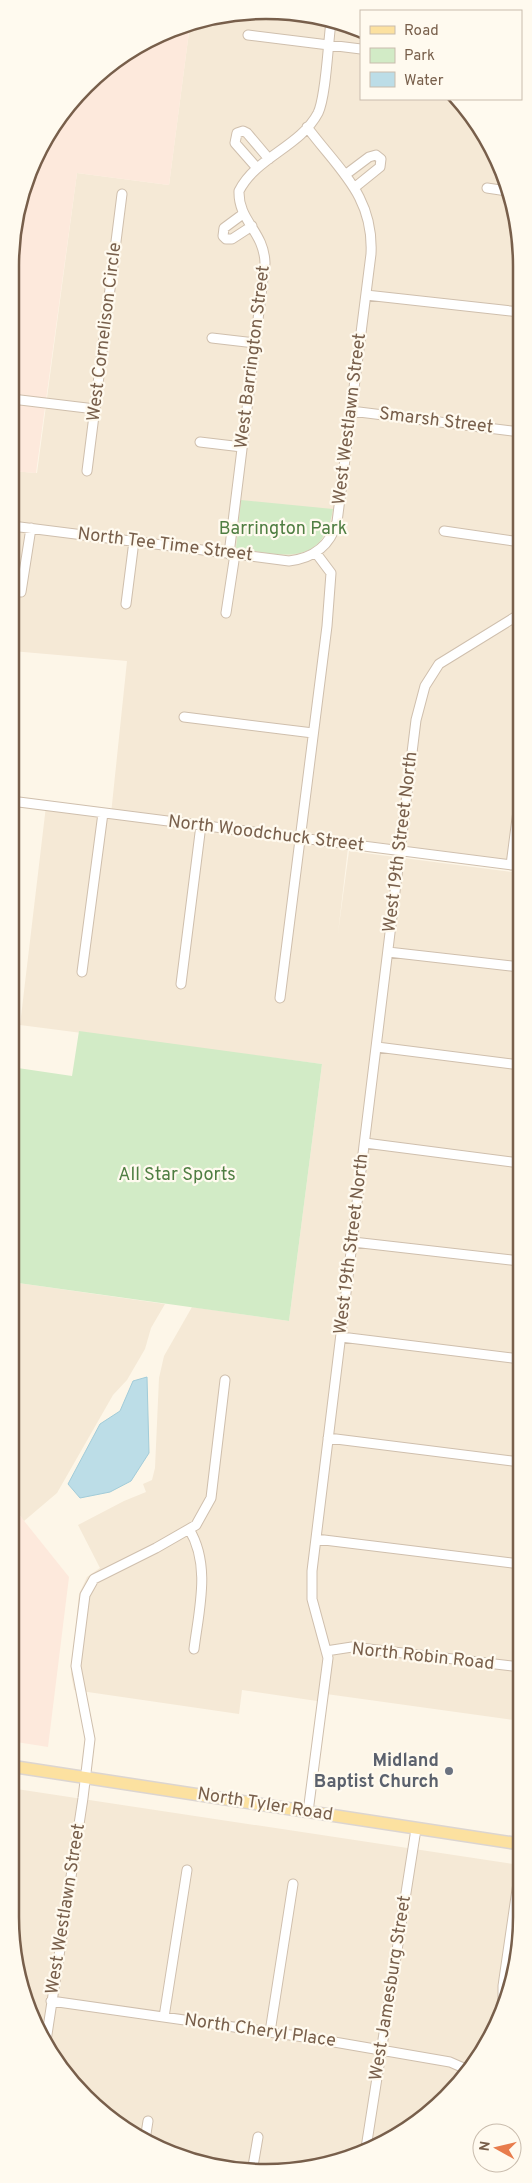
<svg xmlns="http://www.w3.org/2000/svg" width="532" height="2183" font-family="Overpass,sans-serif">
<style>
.residential{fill:#f5e9d6}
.commercial{fill:#fde9dc}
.green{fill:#d2ebc6}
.water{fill:#bcdde7;stroke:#a2ccd9}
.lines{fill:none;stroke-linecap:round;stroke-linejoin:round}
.minor-casing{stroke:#cfbfad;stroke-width:11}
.major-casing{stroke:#dcd5d0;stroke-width:14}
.minor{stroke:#fff;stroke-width:9}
.major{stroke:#fce1a0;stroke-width:11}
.worship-dot{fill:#6b7280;stroke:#fffaef;stroke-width:2}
.labels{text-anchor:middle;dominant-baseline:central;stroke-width:4.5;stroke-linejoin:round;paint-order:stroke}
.street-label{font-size:18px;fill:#785f4b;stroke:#fffaef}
.park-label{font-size:18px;fill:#4f7e42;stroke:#fffaef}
.worship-label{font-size:18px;font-weight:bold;fill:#5b616d;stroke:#fffaef;text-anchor:end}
.rim{fill:none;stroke:#785f4b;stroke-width:2.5}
</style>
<rect width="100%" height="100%" fill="#fdf6e8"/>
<path class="residential" d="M300 12 361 31V99H457L496 153 520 233V861L349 839 338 933 349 851 520 873V1721L319 1693 317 1701 242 1690 239 1714 74 1690 71 1674 79 1594 87 1577 100 1568 78 1525 124 1501 146 1492 143 1484 152 1480 155 1468 159 1378 164 1356 192 1307 289 1321 322 1064 20 1025 46 806 111 814 127 661 12 651V471L37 473 77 173 169 185 190 24 200 19Z
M11 1282 165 1304 151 1328 145 1349 127 1380 113 1395 57 1493 24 1521 17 1512 11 1511Z
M10 1788 520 1865V1951L488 2045 422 2120 333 2164 249 2172 153 2147 74 2086 29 2015 10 1917Z"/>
<path class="commercial" d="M190 24 169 185 77 173 36 473 12 471V232L44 138 110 63Z
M11 1511 17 1512 69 1577 48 1747 10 1741Z"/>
<path class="green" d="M241 500 333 509C323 569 281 555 236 548Z
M79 1031 322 1064 289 1321 11 1282V1067L72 1076Z"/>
<path class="water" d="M147 1377 149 1453 131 1481 110 1492 80 1498 68 1484 100 1424 120 1411 133 1381Z"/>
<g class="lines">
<defs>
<path id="minor" d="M248 35 361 49
M257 168 235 143 237 133 243 131 247 133 269 159
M345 175 369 157 376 155 381 159 380 167 354 188
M487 188 507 191
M243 214 224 228 223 236 226 239H232L252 226
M366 295 520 312
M212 338 255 343
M12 399 95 409
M351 411 520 432
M200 442 242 447
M87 471 122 194
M12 526 289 561C314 558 330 546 337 522L371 254C374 196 339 170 307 127
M444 531 520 542
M229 554 265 263C264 231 238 221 239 191 256 157 300 147 318 113 326 97 328 43 331 22
M21 592 31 528
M126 604 134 541
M226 613 235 554
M184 717 313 733
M11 801 520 866
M511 865 520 795
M388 952 520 967
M82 972 103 813
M181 984 201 825
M280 998 327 626 331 573 316 553
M377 1047 520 1065
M365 1143 520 1163
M353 1242 520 1261
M341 1337 520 1359
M328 1438 520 1462
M189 1529C211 1565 199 1609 194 1649
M316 1539 520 1564
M326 1651 352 1647 520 1667
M308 1812 328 1658 312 1599V1571L416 720 425 686 439 664 520 614
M503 1999V1986L520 1869
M51 2001 311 2038 450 2062 466 2069
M164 2017 187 1870
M270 2032 293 1884
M46 2041 83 1798 90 1739 76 1666 85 1595 94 1579 156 1548 196 1525 211 1498 225 1380
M145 2140 148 2121
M366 2148 416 1829
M252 2172 258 2137"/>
<path id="major" d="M10 1766 520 1844"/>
</defs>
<use href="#minor" class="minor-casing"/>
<use href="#major" class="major-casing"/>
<use href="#minor" class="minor"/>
<use href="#major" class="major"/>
</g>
<circle class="worship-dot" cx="449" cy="1771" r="5"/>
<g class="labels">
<g class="street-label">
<text transform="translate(105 332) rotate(-83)">West Cornelison Circle</text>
<text transform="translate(253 357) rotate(-83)">West Barrington Street</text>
<text transform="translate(350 419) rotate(-83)">West Westlawn Street</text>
<text transform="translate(436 421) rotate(7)">Smarsh Street</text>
<text transform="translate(165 545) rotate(7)">North Tee Time Street</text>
<text transform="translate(266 834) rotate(7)">North Woodchuck Street</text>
<text transform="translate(401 842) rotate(-83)">West 19th Street North</text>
<text transform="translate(352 1244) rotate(-83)">West 19th Street North</text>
<text transform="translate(423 1657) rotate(6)">North Robin Road</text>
<text transform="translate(265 1805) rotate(9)">North Tyler Road</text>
<text transform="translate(66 1909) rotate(-81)">West Westlawn Street</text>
<text transform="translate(391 1988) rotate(-81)">West Jamesburg Street</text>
<text transform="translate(260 2031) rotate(8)">North Cheryl Place</text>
</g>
<g class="park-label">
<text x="283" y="529">Barrington Park</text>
<text x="177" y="1175">All Star Sports</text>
</g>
<g class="worship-label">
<text x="439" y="1761">Midland<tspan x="439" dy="21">Baptist Church</tspan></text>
</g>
</g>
<path d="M0 0H532V2183H0ZM266 19H266A247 247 0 0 1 513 266V1917A247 247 0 0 1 266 2164H266A247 247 0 0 1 19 1917V266A247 247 0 0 1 266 19Z" fill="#fffaef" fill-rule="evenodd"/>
<path class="rim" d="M266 19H266A247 247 0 0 1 513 266V1917A247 247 0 0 1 266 2164H266A247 247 0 0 1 19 1917V266A247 247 0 0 1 266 19Z"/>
<rect x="360" y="10" width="162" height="90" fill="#fffaef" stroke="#c9bcad"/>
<rect x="370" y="26" width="25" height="8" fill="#fce1a0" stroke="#c9bcad"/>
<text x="404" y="35" font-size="15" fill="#785f4b">Road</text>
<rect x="370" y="48" width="25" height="15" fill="#d2ebc6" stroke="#c9bcad"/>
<text x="404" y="60" font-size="15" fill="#785f4b">Park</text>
<rect x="370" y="72" width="25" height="15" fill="#bcdde7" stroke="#c9bcad"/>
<text x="404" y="85" font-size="15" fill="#785f4b">Water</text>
<g transform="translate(497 2148) rotate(278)"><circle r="24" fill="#fffaef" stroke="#c9bcad"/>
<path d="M0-4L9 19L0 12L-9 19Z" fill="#e87c4c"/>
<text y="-8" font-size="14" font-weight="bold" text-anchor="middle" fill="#785f4b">N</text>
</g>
</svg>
